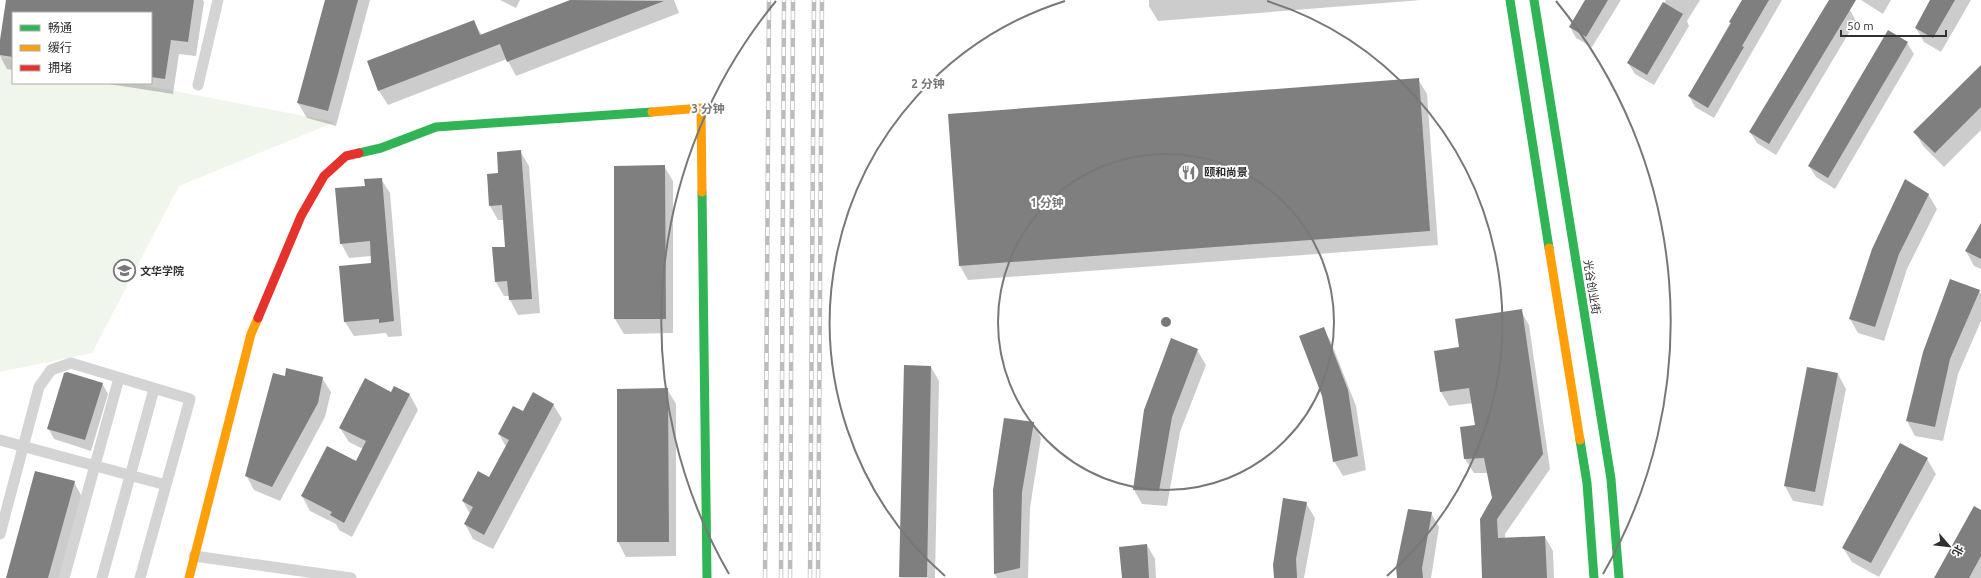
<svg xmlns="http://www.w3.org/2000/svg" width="1981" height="578" font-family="Ubuntu,'Noto Sans SC',sans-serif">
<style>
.green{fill:#f1f6ec}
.shadow{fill:#0003}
.building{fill:#7f7f7f}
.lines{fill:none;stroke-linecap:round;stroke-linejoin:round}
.street{stroke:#d4d4d4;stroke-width:11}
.fast{stroke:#30b455;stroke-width:9}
.slow{stroke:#ff9f0a;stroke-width:9}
.jam{stroke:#e5322d;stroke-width:9}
.rail-casing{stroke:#bcbcbc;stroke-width:4.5}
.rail{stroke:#fff;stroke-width:3;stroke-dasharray:9;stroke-linecap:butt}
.ring{fill:none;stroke:#787878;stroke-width:2}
.labels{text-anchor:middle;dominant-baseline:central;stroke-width:4;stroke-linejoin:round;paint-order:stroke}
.poi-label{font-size:11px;font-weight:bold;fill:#303030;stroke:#fff;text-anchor:start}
.street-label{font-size:11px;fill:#303030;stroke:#fff}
.centre{fill:#787878;stroke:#fff;stroke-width:2}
.ring-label{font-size:12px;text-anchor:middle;font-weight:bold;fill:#787878;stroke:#fff;stroke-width:4;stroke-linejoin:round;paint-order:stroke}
</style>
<rect width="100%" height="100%" fill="#fff"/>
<path class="green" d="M0 58 13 60V83H133L335 122 179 186 92 353 0 372Z"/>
<path class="shadow" d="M7 0H203L204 2 196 56 179 54 173 94 102 83H151V13H13V70L7 69 0 56Z
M326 0H370L336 126 307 118 298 103Z
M500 0H520L516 8Z
M573 0H674L679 13 516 76 507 59 388 105 379 91 368 61 473 21 482 35Z
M1149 0H1421L1158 21 1149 6Z
M1586 0H1621L1592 47 1576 38 1570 27Z
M1666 0H1700L1687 21 1689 26 1654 85 1635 74 1628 63Z
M1743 0H1782L1714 118 1695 107 1689 96Z
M1830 0H1833L1850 10 1856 21 1776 155 1757 143 1750 132Z
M1861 0H1891L1883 14Z
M1931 0H1971L1941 52 1924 42 1916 28Z
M1907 43 1914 54 1835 189 1816 177 1809 166Z
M1981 66V130L1944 167 1923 146 1915 132Z
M1418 79 1427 94 1438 245 968 280 960 266Z
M520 151 529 166 540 313 518 315 510 300 509 296H504L496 282 506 247 504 220H498L490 206 499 174Z
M664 166 673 181V333L624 334 615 319V167Z
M381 179 390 193 402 336 388 337 386 333 354 336 345 322 372 264V256L349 258 341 243 366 186Z
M1928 194 1937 209 1907 269 1884 341 1858 333 1850 319Z
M1981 225V269L1974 266 1966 251Z
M1979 291 1981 294V321L1958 374 1943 441 1915 436 1907 421 1924 353Z
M1521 311 1529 325 1550 469 1505 534V539L1545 537 1553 551 1554 578H1483L1493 498 1488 473H1474L1465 459 1476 426 1473 403 1449 406 1441 392 1435 352 1461 348Z
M1323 328 1331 342 1356 406 1366 470 1343 476 1334 461Z
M1197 350 1206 365 1180 432 1167 506 1142 504 1134 490Z
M931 367 939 381 935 578H901Z
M1838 374 1846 389 1823 506 1793 501 1785 486Z
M286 377 322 378 331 392 325 417 280 501 254 490 246 475Z
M102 383 108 394 91 451 54 439 48 428Z
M395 387 410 395 418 410 352 537 339 530 336 524 310 511 302 496 356 462 363 449 349 442 340 428 392 393Z
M667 389 676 404V556L626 557 618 542V390Z
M553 404 562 419 493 549 473 539 465 524 470 514 463 501 490 478 506 447 499 434 523 412Z
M1033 423 1041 438 1030 508 1028 578H997L995 574Z
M1900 444 1927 459 1936 474 1879 577 1852 562 1843 548Z
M74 482 82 497 60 578H8Z
M1306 503 1315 518 1304 578H1275Z
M1981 511V578H1935Z
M1431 513 1439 527 1431 578H1398Z
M1147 545 1155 559 1156 578H1123Z"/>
<path class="building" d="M6 0H194L188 42 171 40 165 79 151 77V13H13V57L0 55V40Z
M325 0H358L328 111 297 103Z
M570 0 664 1 507 62 500 44 378 91 367 61 474 20 480 35Z
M1585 0H1608L1586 37 1569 27Z
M1742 0H1769L1742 46 1744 47 1708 108 1688 96 1731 23 1729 22Z
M1829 0H1856L1769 144 1749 132Z
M1930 0H1955L1933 38 1915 28Z
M1663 2 1683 14 1647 75 1627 63Z
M1888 30 1908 42 1828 178 1808 166Z
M1981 65V107L1935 153 1913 132Z
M1419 78 1430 231 959 266 948 114Z
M521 150 532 299 509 300 507 281 495 282 492 247H505L502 205 489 206 487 174 498 173 497 152Z
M665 165 666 319H614V166Z
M382 178 394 321 379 323V319L344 322 339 266 371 263 370 241 340 244 335 188 365 186 364 179Z
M1905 179 1929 194 1899 254 1875 327 1849 319 1872 249Z
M1981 223V259L1965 251Z
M1950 279 1980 290 1950 359 1935 427 1906 421 1923 352Z
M1522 309 1543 454 1497 519 1498 538 1545 536 1547 578H1482L1480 519 1492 498 1484 458 1464 459 1460 427 1475 425 1469 388 1440 392 1434 351 1459 347 1455 319Z
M1324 327 1348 390 1358 456 1333 462 1322 396 1299 336Z
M1171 338 1198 349 1172 417 1159 491 1133 490 1144 410Z
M904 365 931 366 927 577H899Z
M1807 367 1838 373 1815 492 1784 486Z
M286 368 323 377 318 403 272 487 245 476 273 373 285 376Z
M67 372 103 383 85 440 47 429 64 373Z
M365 378 391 392 394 386 410 394 344 523 330 515 332 512 301 496 327 446 356 461 366 441 339 428Z
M668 388 669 542H617V389Z
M533 392 554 404 484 535 464 524 473 507 462 501 478 471 489 477 509 440 498 434 513 406 523 411Z
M1004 418 1034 422 1022 492 1020 568 994 574 993 490Z
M1900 443 1928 458 1871 563 1842 548Z
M35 471 75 481 48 578H6Z
M1283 498 1307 502 1296 559 1297 578H1274L1273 565Z
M1974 506 1981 510V556L1969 578H1934Z
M1408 509 1432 512 1422 568 1423 578H1397L1396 567Z
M1147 544 1149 578H1122L1119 547Z"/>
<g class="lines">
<path class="street" d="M198 85 218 0
M0 440 166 485
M0 534 39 387 51 370 71 363 190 399 140 578
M194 556 351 578
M64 578 119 378
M102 578 154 389"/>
<path class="fast" d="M1510 0 1549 248
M1534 0 1611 479 1619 578
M359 153 381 148 436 127 652 112
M702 192 707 578
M1580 440 1587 483 1594 578"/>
<path class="slow" d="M652 112 701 108 702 192
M1549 248 1580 440
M189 578 251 334 258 318"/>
<path class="jam" d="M258 318 301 216 324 176 346 156 359 153"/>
<defs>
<path id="rail" d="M765 578 769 0
M781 578 784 0
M790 578 793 0
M810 578 814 0
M818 578 822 0"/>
</defs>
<use href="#rail" class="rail-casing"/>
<use href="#rail" class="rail"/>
</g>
<g class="ring">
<circle cx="1166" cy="322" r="168"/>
<path d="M945 576A337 337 0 0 1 1065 1M1267 1A337 337 0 0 1 1387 576"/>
<path d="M729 574A505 505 0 0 1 776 1M1556 1A505 505 0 0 1 1603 574"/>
</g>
<defs>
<symbol id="restaurant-ring" viewBox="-11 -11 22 22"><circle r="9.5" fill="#fff" stroke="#787878" stroke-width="1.5"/><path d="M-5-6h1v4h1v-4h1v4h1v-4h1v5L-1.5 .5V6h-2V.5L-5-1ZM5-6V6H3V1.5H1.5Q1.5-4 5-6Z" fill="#787878"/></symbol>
<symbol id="university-ring" viewBox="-11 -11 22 22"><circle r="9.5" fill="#fff" stroke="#787878" stroke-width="1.5"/><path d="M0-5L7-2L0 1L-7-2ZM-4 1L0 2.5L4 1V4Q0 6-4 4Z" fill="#787878"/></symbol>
</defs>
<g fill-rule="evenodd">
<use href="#restaurant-ring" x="1176" y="160" width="25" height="25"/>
<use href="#university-ring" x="112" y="258" width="25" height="25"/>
</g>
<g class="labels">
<g class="poi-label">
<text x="1204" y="172">颐和尚景</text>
<text x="140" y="271">文华学院</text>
</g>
<g class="street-label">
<text transform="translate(1592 287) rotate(81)">光谷创业街</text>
</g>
</g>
<circle cx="1166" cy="322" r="6" class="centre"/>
<g class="ring-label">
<text x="928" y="88">2 分钟</text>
<text x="708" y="113">3 分钟</text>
<text x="1047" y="207">1 分钟</text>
</g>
<rect x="12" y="12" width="140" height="72" fill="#ffffff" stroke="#acacac"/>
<rect x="20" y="25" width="20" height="6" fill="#30b455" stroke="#acacac"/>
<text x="48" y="32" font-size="12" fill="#303030">畅通</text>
<rect x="20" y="45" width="20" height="6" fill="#ff9f0a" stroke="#acacac"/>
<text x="48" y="52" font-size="12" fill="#303030">缓行</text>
<rect x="20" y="65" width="20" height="6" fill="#e5322d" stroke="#acacac"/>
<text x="48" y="72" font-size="12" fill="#303030">拥堵</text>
<g transform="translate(1949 546) rotate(118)" stroke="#ffffff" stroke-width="3" paint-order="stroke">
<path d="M0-3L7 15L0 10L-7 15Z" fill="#303030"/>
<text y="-6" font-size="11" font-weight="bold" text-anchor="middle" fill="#303030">北</text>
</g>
<path d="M1841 30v6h105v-6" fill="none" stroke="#303030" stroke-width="2"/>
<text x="1847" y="30" font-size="12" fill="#303030" stroke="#ffffff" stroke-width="3" paint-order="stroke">50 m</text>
</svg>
